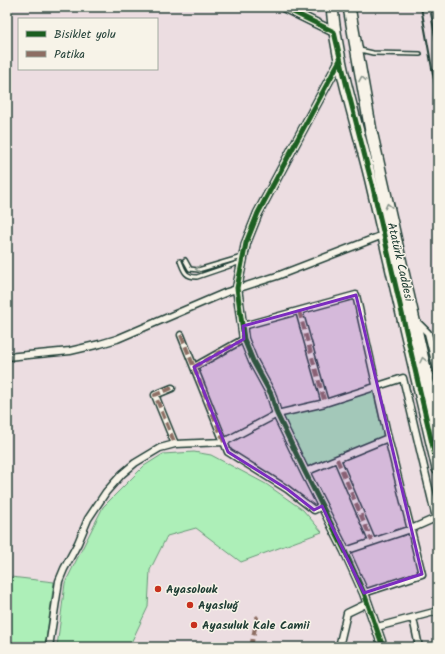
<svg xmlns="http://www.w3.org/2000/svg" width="445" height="654" font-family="Kalam,sans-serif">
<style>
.green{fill:#adefb8;stroke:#669676}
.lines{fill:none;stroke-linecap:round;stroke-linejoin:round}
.service-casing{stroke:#1f3d34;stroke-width:6}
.minor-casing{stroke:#1f3d34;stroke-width:9}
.tertiary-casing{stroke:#1f3d34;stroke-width:11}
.trunk-casing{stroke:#1f3d34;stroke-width:14}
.service{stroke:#f7f3e8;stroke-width:3}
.minor{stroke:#f7f3e8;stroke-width:6}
.tertiary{stroke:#f7f3e8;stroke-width:8}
.trunk{stroke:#f7f3e8;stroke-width:11}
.rail{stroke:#1f3d34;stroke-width:2}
.quiet{stroke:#8d6e63;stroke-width:4;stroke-dasharray:8 4;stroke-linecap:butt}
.cycleway-casing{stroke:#f7f3e8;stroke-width:8}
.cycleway{stroke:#1b5e20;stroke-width:5}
.oneway{stroke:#8b988e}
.marked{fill:#7b2cbf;fill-opacity:0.2;stroke:#7b2cbf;stroke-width:3;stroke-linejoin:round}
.poi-dot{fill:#c8321e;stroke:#f7f3e8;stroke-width:1.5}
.labels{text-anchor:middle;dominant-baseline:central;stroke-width:3;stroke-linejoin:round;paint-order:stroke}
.street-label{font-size:12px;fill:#1f3d34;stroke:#f7f3e8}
.poi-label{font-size:12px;font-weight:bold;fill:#1f3d34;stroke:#f7f3e8;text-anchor:start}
</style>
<rect width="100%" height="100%" fill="#ecdde1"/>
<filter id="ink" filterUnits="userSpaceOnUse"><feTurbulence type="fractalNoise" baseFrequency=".025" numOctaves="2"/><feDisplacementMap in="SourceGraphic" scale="8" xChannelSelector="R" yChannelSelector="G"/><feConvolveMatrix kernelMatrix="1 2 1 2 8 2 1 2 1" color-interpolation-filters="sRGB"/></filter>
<g filter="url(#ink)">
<path class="green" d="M373 391 384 438 306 467 282 416Z
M194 452 211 455 266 484 303 510 322 532 241 562 196 528 167 536 150 570 148 607 129 647H57L65 583 103 507 144 466 163 454Z
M11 577 54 582 45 647H7Z"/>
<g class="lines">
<defs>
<path id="service" d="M360 50 373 53 420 54
M185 260 190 269 198 270 242 257
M180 261C184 271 185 277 197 277L241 262"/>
<path id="minor" d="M299 311 325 403
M415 320 428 333 438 374
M243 326 356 295 388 438 422 574 364 593
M181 335 228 452 287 489 314 510 322 506
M7 357 70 351 100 344 117 339 227 292 277 276 383 235
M194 367 244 339
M172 388 155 395 175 444
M337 459 372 541
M305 472 388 438
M345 551 411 529 438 517
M413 618 419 647
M377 627 438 611
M49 647 59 581 64 569 78 543 88 519 106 492 122 474 135 463 160 448 175 444 224 442 277 414 325 403 403 378 436 518
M339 647 347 613 368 603"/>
<path id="tertiary" d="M283 7 334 32
M340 60 258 213 246 243 237 288 244 339 253 361 271 394 277 414 305 472 345 551 364 593 383 647"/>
<path id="trunk" d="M332 7C337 66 357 123 371 181 394 277 415 373 438 469
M349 7 371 131 438 426"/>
</defs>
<use href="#service" class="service-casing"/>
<use href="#minor" class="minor-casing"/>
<use href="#tertiary" class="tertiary-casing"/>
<use href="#trunk" class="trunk-casing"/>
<use href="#service" class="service"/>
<use href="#minor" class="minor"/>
<use href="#tertiary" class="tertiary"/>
<use href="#trunk" class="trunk"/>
<path class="rail" d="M421 7 438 102
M430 7 438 53"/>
<path class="quiet" d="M299 311 325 403
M181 335 224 442
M194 367 244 339
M172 388 155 395 175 444
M337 459 372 541
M251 647 257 618 253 613"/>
<defs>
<path id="cycleway" d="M283 7 334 32 347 87 373 188 438 469
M340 60 258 213 246 243 237 288 244 339 253 361 271 394 277 414 305 472 345 551 364 593 383 647"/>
</defs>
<use href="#cycleway" class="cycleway-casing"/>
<use href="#cycleway" class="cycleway"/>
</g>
<defs><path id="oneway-chevron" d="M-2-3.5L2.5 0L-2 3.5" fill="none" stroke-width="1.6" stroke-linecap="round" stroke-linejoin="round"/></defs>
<g class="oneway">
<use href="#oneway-chevron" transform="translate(362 79) rotate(-100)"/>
<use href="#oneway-chevron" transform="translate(388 206) rotate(-103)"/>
<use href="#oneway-chevron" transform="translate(198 269) rotate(176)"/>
<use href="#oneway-chevron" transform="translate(423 360) rotate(-103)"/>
</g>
</g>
<path class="marked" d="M356 295 422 574 364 593 322 506 314 510 287 489 228 452 194 367 244 339 243 326Z"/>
<g class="poi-dot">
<circle cx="158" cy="589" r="4"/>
<circle cx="190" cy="605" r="4"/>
<circle cx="194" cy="625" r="4"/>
</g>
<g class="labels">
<g class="street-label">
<text transform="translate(400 262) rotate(77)">Atatürk Caddesi</text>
</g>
<g class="poi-label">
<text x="166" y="589">Ayasolouk</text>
<text x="198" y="605">Ayasluğ</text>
<text x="202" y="625">Ayasuluk Kale Camii</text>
</g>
</g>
<rect width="445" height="654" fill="none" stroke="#f7f3e8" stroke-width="24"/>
<rect x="12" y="12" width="421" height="630" fill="none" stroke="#1f3d34" stroke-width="1.5" filter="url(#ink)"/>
<rect x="18" y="18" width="140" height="52" fill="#f7f3e8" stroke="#a1aaa0"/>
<rect x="26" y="31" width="20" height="6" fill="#1b5e20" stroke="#a1aaa0"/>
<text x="54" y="38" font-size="12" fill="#1f3d34">Bisiklet yolu</text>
<rect x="26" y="51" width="20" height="6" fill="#8d6e63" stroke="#a1aaa0"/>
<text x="54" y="58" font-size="12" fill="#1f3d34">Patika</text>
</svg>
